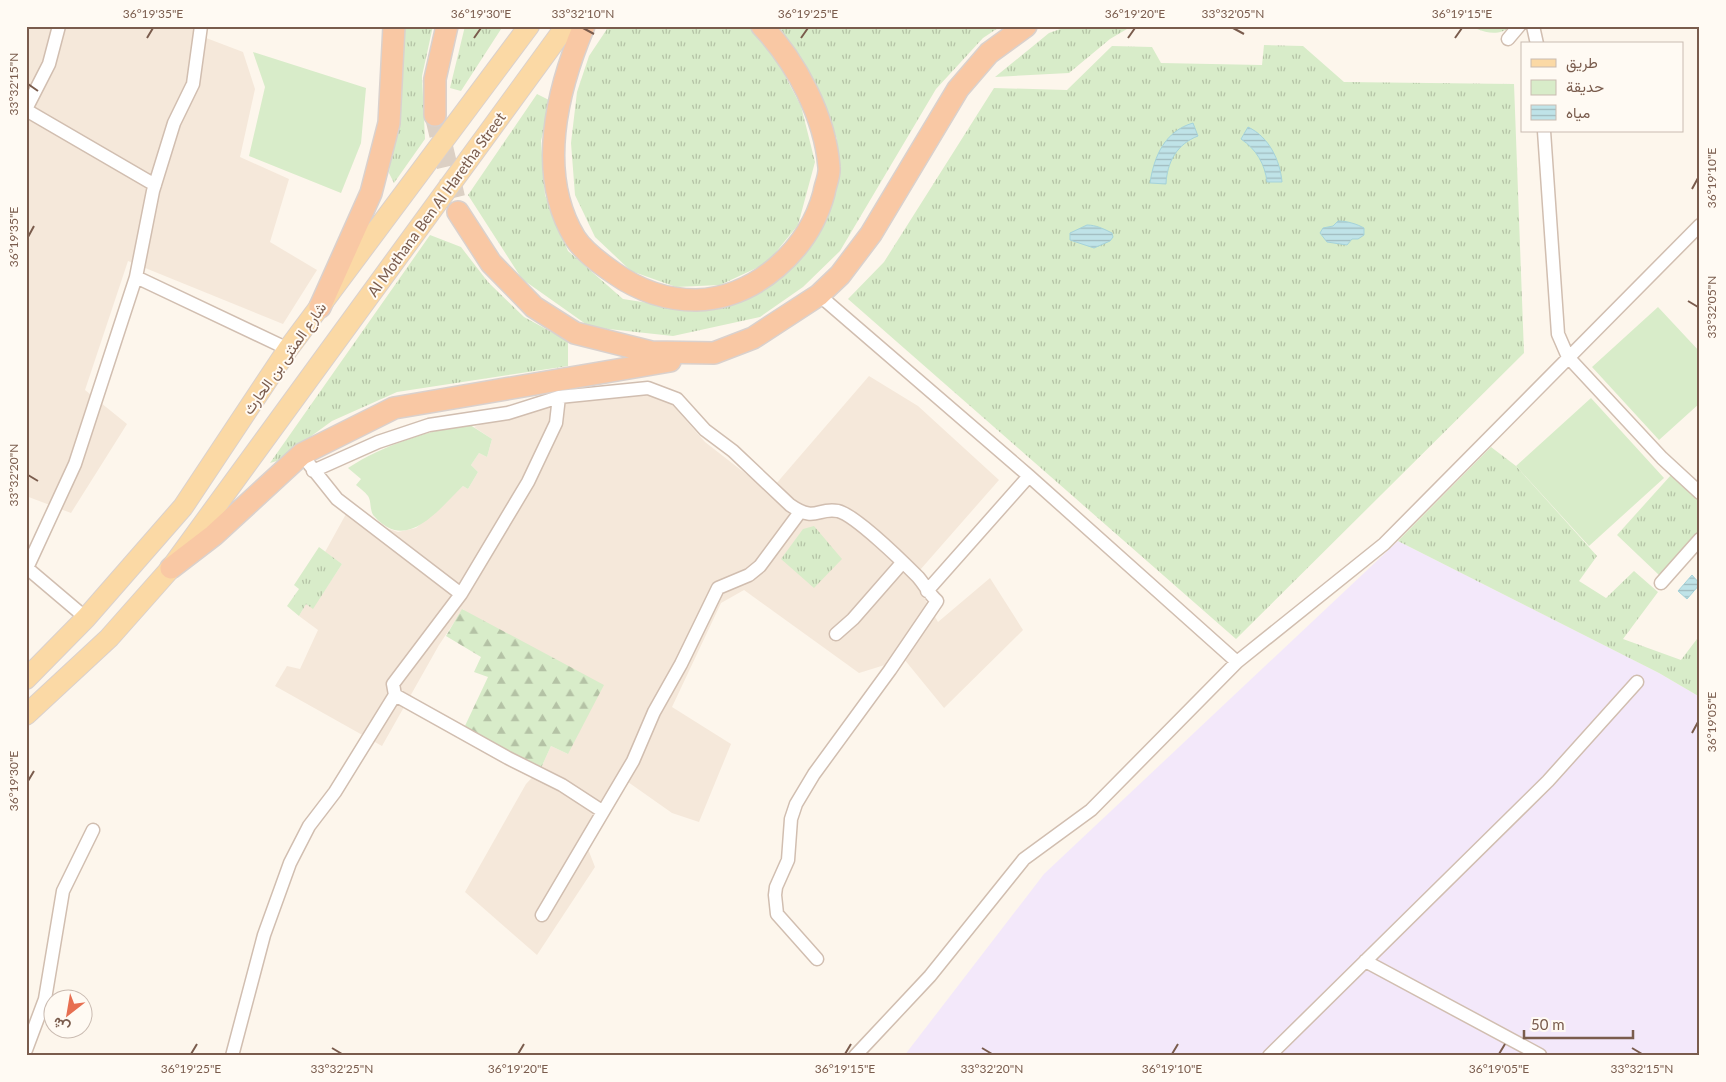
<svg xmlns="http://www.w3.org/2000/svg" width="1726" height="1082" font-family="Lato,Vazirmatn,sans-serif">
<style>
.residential{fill:#f5e8da}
.education{fill:#f3e8fa}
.grass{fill:url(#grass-tufts)}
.forest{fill:url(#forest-firs)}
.park{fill:#d8ecc9}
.water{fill:url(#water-rules);stroke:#a5d3da}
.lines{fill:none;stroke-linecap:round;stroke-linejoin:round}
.trunk-tunnel{stroke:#dcd0c4;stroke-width:21;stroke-dasharray:21 11;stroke-linecap:butt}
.minor-casing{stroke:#d1beb0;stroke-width:15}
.primary-casing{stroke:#dad1cd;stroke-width:22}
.trunk-casing{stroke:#dad1cd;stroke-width:24}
.minor{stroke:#fff;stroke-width:12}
.primary{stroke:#fbd9a5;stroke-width:20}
.trunk{stroke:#f9c8a4;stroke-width:21}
.ticks{fill:none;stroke:#7a5c4d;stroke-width:2}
.labels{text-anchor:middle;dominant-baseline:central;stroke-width:4;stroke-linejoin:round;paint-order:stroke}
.street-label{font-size:15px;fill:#7a5c4d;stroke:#fffaf3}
.neatline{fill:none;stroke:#7a5c4d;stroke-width:2}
.ticks-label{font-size:12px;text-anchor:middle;fill:#7a5c4d}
</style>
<defs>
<pattern id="grass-tufts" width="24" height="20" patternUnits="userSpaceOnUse" patternTransform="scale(1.25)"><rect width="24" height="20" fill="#d8ecc9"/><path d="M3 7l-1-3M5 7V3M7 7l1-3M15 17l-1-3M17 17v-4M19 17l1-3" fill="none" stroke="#b4c2a5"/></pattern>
<pattern id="forest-firs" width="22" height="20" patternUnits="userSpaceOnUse" patternTransform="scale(1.25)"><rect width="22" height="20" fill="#d8ecc9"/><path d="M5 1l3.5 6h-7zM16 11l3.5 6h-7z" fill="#b4c2a5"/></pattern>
<pattern id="water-rules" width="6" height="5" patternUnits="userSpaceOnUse" patternTransform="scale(1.25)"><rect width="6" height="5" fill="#bfe3e8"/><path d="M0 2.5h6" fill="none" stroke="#a0bbbe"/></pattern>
</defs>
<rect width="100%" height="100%" fill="#fdf6ec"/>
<path class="residential" d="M26 26 77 28V26H194L193 33 243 52 255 89 240 157 289 179 270 242 317 270 283 324 128 261 85 390 127 424 71 513 26 496Z
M869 376 918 406 999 480 913 578 938 622 990 578 1023 630 944 708 904 659 859 673 744 590 721 603 672 707 731 744 699 822 672 813 628 782 588 849 595 867 537 955 465 892 526 784 541 768 551 746 568 754 463 609 439 645 382 746 275 686 287 666 300 669 318 630 299 616 306 604 313 608 342 564 325 552 346 514 398 532 416 528 463 486 468 489 478 472 471 465 479 453 487 457 492 439 474 427 537 404 661 392 705 442 769 492Z"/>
<path class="education" d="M1398 541 1659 673 1700 697V1056H904L1044 874Z"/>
<path class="grass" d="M405 26H433L422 76 425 139 394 183 389 173Z
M465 26H503L461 91 450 88Z
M609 26H748L774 55 801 106 815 162 798 225 767 263 720 285 676 287 631 271 595 237 575 195 571 143 577 92 589 56Z
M779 26H1001L983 38 936 89 840 251 803 287 760 317 673 336 590 327 522 279 468 195 537 94 551 101 541 141 545 195 568 251 623 299 693 310 740 300 779 280 811 247 836 192 837 139 816 86Z
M1069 26H1132L1110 39 1069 73 995 77 1049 33Z
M1476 26H1511C1501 35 1489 34 1477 29Z
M1264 45 1303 46 1344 82 1514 84 1524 353 1236 639 848 299 884 262 994 88 1067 90 1112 46 1152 47 1161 63 1262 65Z
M430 235 461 247 488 282 524 317 568 341V366L397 392 332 421 277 461 270 463Z
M1491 447 1516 466 1597 556 1579 581 1606 598 1634 571 1658 592 1623 639 1681 660 1700 635V697L1659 673 1398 541Z
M1671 475 1700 501V532L1659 575 1617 535Z
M814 526 842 559 814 588 781 559 803 529Z
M319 547 342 564 313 609 306 604 299 616 287 606 299 589 294 585Z"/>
<path class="forest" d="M462 609 604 685 568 754 551 746 541 768 464 728 488 677 474 672 481 657 446 636Z"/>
<path class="park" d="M253 52 366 88 361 143 341 193 249 156 265 87Z
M1658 307 1700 352V403L1659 440 1592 367Z
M1591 398 1664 478 1589 546 1516 466Z
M467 423 492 439 487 457 479 453 471 465 478 472 468 489 463 486C439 509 407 553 375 517 369 512 372 502 368 496 365 492 360 488 356 485L361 479 348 468C385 444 425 433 467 423Z"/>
<path class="water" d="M1193 123 1198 136C1177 144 1167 162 1166 184L1150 183C1154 156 1165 131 1193 123Z
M1248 127C1269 137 1280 160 1282 182H1267C1265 164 1256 149 1241 139Z
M1338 221C1347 221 1357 224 1364 228V235L1358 239H1352L1347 245 1327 242 1320 233 1323 228 1333 226Z
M1087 225C1096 225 1104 229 1112 233L1113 237 1110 241 1094 248 1070 240V233Z
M1692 575 1700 584 1687 599 1678 591Z"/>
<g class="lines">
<path class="trunk-tunnel" d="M435 115 458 212"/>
<defs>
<path id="minor" d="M201 26 193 84 174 123 153 191 136 277 288 349
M1533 26 1537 44
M1508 39 1519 26
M26 109 49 64 59 26
M26 110 155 185
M1544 131 1558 334 1568 357 1662 458 1700 493
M819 295 1029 476 1237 662
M313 471 378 442 429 425 508 413 559 397 648 388 677 399 705 430 733 451 790 505C816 523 817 507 838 511 855 515 904 563 918 577 925 585 929 594 937 601L890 670 814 774 796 804 791 819 788 860 776 887 775 895 777 914 817 959
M1661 583 1700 539
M927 591 1029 476
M461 594 528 482 556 423 559 397
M86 618 27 568 75 464 136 277
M836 634 853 619 902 563
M395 695 508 758 562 785 602 811
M542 915 633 761 654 712 681 664 718 588 749 575 760 566 800 512
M1365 961 1540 1055
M26 1050 45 999 63 891 93 830
M232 1056 264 935 290 863 309 826 335 792 395 695 393 684 461 594 337 499 309 464
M855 1056 930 976 1024 859 1091 810 1237 662 1384 544 1700 225
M1269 1056 1548 781 1637 682"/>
<path id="primary" d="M26 679 86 618 183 507 288 349 529 26
M26 715 109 638 171 568 566 26"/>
<path id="trunk" d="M584 26C557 90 536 174 575 238 584 252 601 264 614 273 638 290 667 300 696 300 756 298 809 250 824 193 825 185 830 176 829 167 825 117 797 63 762 26
M435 115V79L447 26
M458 212 491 263 534 307 575 333 651 352 714 353 753 338 819 295 840 275 871 234 958 89 989 53 1026 26
M320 307 371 193 389 123 394 26
M171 568 214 535 302 454 394 408 670 361"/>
</defs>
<use href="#minor" class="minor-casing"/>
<use href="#primary" class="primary-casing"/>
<use href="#trunk" class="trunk-casing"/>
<use href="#minor" class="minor"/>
<use href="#primary" class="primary"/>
<use href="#trunk" class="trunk"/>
</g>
<path class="ticks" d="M583 28 594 34M1233 28 1244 34M147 38 153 28M474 38 481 28M801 38 808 28M1128 38 1135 28M1455 38 1462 28M28 84 38 91M1692 189 1698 178M28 237 34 226M1688 301 1698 307M28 475 38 481M1692 733 1698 722M28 781 34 771M332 1048 342 1054M982 1048 992 1054M1632 1048 1642 1054M191 1054 197 1044M518 1054 524 1044M845 1054 851 1044M1172 1054 1178 1044M1499 1054 1505 1044"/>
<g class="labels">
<g class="street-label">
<text transform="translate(436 204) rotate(-54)">Al Mothana Ben Al Haretha Street</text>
<text transform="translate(284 358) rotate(-55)">شارع المثنى بن الحارث</text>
</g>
</g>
<rect width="1726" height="1082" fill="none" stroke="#fffaf3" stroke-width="55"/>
<rect x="1521" y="42" width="162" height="90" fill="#fffaf3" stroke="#cabbb1"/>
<rect x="1531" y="59" width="25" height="8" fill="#fbd9a5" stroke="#cabbb1"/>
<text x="1566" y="68" font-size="15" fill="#7a5c4d">طريق</text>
<rect x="1531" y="80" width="25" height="15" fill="#d8ecc9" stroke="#cabbb1"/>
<text x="1566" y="92" font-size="15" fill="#7a5c4d">حديقة</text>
<rect x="1531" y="105" width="25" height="15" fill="url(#water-rules)" stroke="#cabbb1"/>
<text x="1566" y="118" font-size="15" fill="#7a5c4d">مياه</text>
<g transform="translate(68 1014) rotate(211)"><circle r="24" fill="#fffaf3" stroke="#cabbb1"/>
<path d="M0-4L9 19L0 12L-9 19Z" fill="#e76f51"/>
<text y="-8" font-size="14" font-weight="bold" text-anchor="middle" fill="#7a5c4d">ش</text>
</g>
<path d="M1524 1030v8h109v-8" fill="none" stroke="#7a5c4d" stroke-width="2.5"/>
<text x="1531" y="1030" font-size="15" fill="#7a5c4d" stroke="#fffaf3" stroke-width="4" paint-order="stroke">50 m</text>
<rect x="28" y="28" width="1670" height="1026" class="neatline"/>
<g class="ticks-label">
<text x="153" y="18">36°19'35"E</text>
<text x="481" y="18">36°19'30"E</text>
<text x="583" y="18">33°32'10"N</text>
<text x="808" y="18">36°19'25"E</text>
<text x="1135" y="18">36°19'20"E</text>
<text x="1233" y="18">33°32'05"N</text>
<text x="1462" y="18">36°19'15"E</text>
<text transform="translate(14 84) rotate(-90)" y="4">33°32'15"N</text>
<text transform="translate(1712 178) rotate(-90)" y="4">36°19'10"E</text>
<text transform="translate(14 237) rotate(-90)" y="4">36°19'35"E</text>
<text transform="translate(1712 307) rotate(-90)" y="4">33°32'05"N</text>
<text transform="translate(14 475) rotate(-90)" y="4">33°32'20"N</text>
<text transform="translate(1712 722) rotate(-90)" y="4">36°19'05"E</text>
<text transform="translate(14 781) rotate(-90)" y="4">36°19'30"E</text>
<text x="191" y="1073">36°19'25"E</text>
<text x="342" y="1073">33°32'25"N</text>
<text x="518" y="1073">36°19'20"E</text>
<text x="845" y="1073">36°19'15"E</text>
<text x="992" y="1073">33°32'20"N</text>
<text x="1172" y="1073">36°19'10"E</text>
<text x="1499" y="1073">36°19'05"E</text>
<text x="1642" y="1073">33°32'15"N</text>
</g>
</svg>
